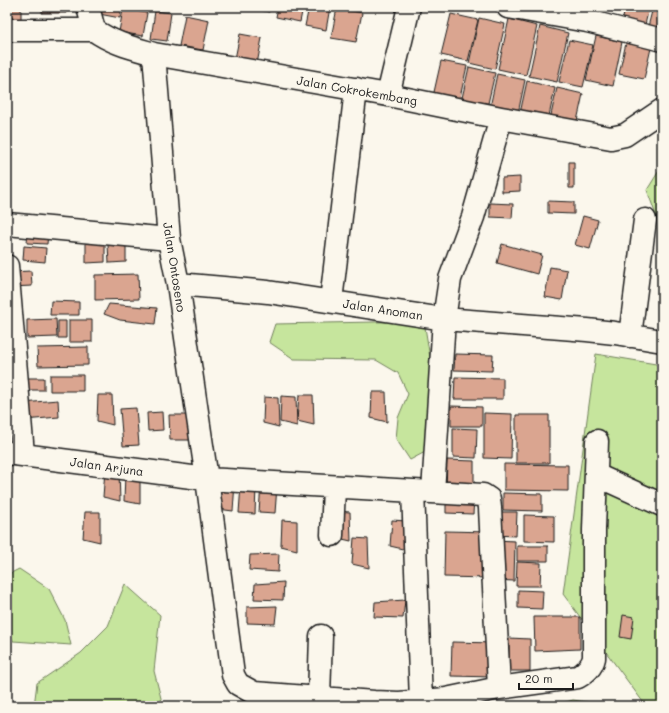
<svg xmlns="http://www.w3.org/2000/svg" width="669" height="713" font-family="Mali,sans-serif">
<style>
.green{fill:#c6e59d;stroke:#71805c}
.building{fill:#daa590;stroke:#1c1c1c}
.lines{fill:none;stroke-linecap:round;stroke-linejoin:round}
.minor-casing{stroke:#1c1c1c;stroke-width:25}
.minor{stroke:#fbf7ec;stroke-width:22}
.labels{text-anchor:middle;dominant-baseline:central;stroke-width:4;stroke-linejoin:round;paint-order:stroke}
.street-label{font-size:12px;fill:#1c1c1c;stroke:#fbf7ec}
</style>
<rect width="100%" height="100%" fill="#fbf7ec"/>
<filter id="ink" filterUnits="userSpaceOnUse"><feTurbulence type="fractalNoise" baseFrequency=".025" numOctaves="2"/><feDisplacementMap in="SourceGraphic" scale="8" xChannelSelector="R" yChannelSelector="G"/><feConvolveMatrix kernelMatrix="1 2 1 2 8 2 1 2 1" color-interpolation-filters="sRGB"/></filter>
<g filter="url(#ink)">
<path class="green" d="M662 166V232L647 190Z
M424 321 433 376 427 451 410 460 396 439 398 418 408 394 398 373 376 360 294 359 269 342 275 324Z
M596 354 662 365V706H646L563 594Z
M19 569 49 589 65 620 71 645 13 641 7 626V575Z
M125 584 160 615 154 671 163 706H34L37 683 81 653 108 626Z
M573 700 612 706H552Z"/>
<path class="building" d="M7 7H21V24H7Z
M42 7H66V13H42Z
M95 7H122L120 18 94 13Z
M247 7H270L269 12Z
M278 7H303L300 22 276 17Z
M309 7H330L326 30 305 26Z
M625 7 648 12 644 29 622 24Z
M653 7H662V18L658 34 647 31Z
M337 8 362 13 356 42 331 38Z
M123 9 147 13 143 36 119 32Z
M155 11 171 13 167 41 151 39Z
M451 14 478 20 468 61 441 55Z
M185 15 209 20 203 50 179 46Z
M479 18 505 24 495 69 469 63Z
M509 19 537 26 526 75 498 69Z
M540 26 568 33 557 82 529 76Z
M240 34 262 38 257 64 235 59Z
M596 36 622 42 613 86 586 80Z
M569 40 593 45 583 87 559 82Z
M626 43 651 48 644 79 619 74Z
M441 61 467 66 458 106 432 101Z
M469 67 495 73 486 112 460 107Z
M497 74 525 80 517 118 489 112Z
M527 81 555 88 547 125 519 118Z
M557 88 583 94 575 130 549 124Z
M569 162H574V188H569Z
M520 177V191L502 192V178Z
M548 201 574 202V214L548 213Z
M490 203 513 204 512 218 490 217Z
M583 216 598 220 590 249 575 245Z
M28 232 48 233 47 244 27 243Z
M86 243H105V262L86 263Z
M126 244V262L109 263 108 245Z
M502 244 542 255 537 274 497 263Z
M24 246 46 248 45 262 23 260Z
M550 267 567 270 562 300 545 297Z
M31 271 32 286 11 287 10 272Z
M138 274 139 299 95 300V275Z
M51 301 79 302V315H50Z
M109 304 157 308 155 324 120 320 104 314Z
M56 319 57 337 27 338V320Z
M69 320H92V342H69Z
M58 321H66V338H58Z
M88 347V365L38 366 37 348Z
M455 354 493 355 492 371 454 370Z
M50 375H83V391H50Z
M455 377 503 378V399H454Z
M20 378H44V390H20Z
M372 392H386L387 422 371 418Z
M98 395H112L113 425 97 421Z
M299 395H313L314 425 297 421Z
M281 396 296 397 297 426 280 422Z
M264 397 278 398 279 427 263 423Z
M58 400 59 417 24 420 23 403Z
M451 406 482 407V426H451Z
M136 408 139 445 123 446 120 409Z
M162 412 163 430 148 431 147 413Z
M484 413 512 414 511 459 484 458Z
M169 415H192L193 440H170Z
M516 415H549V463H516Z
M453 428 477 429 476 458 453 457Z
M447 460 474 461V492L446 491Z
M504 464 568 465V491L504 490Z
M105 470 119 471 120 501 103 497Z
M125 474 140 475V504L124 501Z
M219 482 235 483 233 511 218 509Z
M261 484 277 486 275 513 259 512Z
M241 485 256 486 255 514 239 513Z
M503 493 542 494V511L503 510Z
M446 497 474 498 473 514 446 513Z
M336 511 350 512 351 541 334 537Z
M85 512H100V542L83 538Z
M495 512H517L516 536 494 535Z
M524 515 554 516V542L524 541Z
M282 520 297 521V550L281 546Z
M392 520 406 521 407 550 390 546Z
M445 531 489 532V578L444 577Z
M354 538 368 539 369 568 352 564Z
M496 540 515 541 514 581 495 580Z
M517 546H548V561H517Z
M279 554 278 572 249 570 250 555Z
M517 562 541 563 540 586H516Z
M284 582 283 600 254 599 255 584Z
M518 590 543 591 542 609 518 608Z
M405 600 403 618 374 617 375 602Z
M277 606 275 624 247 623V607Z
M623 615 634 617 631 639 620 637Z
M534 617H580V649L535 651Z
M509 638 530 639V671H509Z
M452 642 495 643 494 677 451 676Z"/>
<g class="lines">
<defs>
<path id="minor" d="M88 7 94 30
M508 7 587 21 662 40
M7 30H94C112 43 133 48 154 54L388 95 501 118 611 138 625 135 662 110
M154 54 169 239 178 284 207 479 233 675 238 684 254 693 374 702 399 703 446 699 499 688 578 677C586 672 592 667 594 658V530L597 441
M388 95 409 7
M7 224 169 239
M7 266 23 454
M178 284 268 292 444 319 587 330 615 333 662 341
M331 301 356 89
M630 336 645 220
M7 453 207 479 483 495 489 499 490 508 499 688
M596 475 662 505
M413 491 421 701
M433 492 444 319 450 279 473 217 501 118
M332 535 334 487
M319 697 321 636"/>
</defs>
<use href="#minor" class="minor-casing"/>
<use href="#minor" class="minor"/>
</g>
</g>
<g class="labels">
<g class="street-label">
<text transform="translate(357 90) rotate(10)">Jalan Cokrokembang</text>
<text transform="translate(175 267) rotate(81)">Jalan Ontoseno</text>
<text transform="translate(383 309) rotate(9)">Jalan Anoman</text>
<text transform="translate(107 466) rotate(8)">Jalan Arjuna</text>
</g>
</g>
<rect width="669" height="713" fill="none" stroke="#fbf7ec" stroke-width="24"/>
<rect x="12" y="12" width="645" height="689" fill="none" stroke="#1c1c1c" stroke-width="1.5" filter="url(#ink)"/>
<path d="M519 683v6h54v-6" fill="none" stroke="#1c1c1c" stroke-width="2"/>
<text x="525" y="683" font-size="12" fill="#1c1c1c" stroke="#fbf7ec" stroke-width="3" paint-order="stroke">20 m</text>
</svg>
